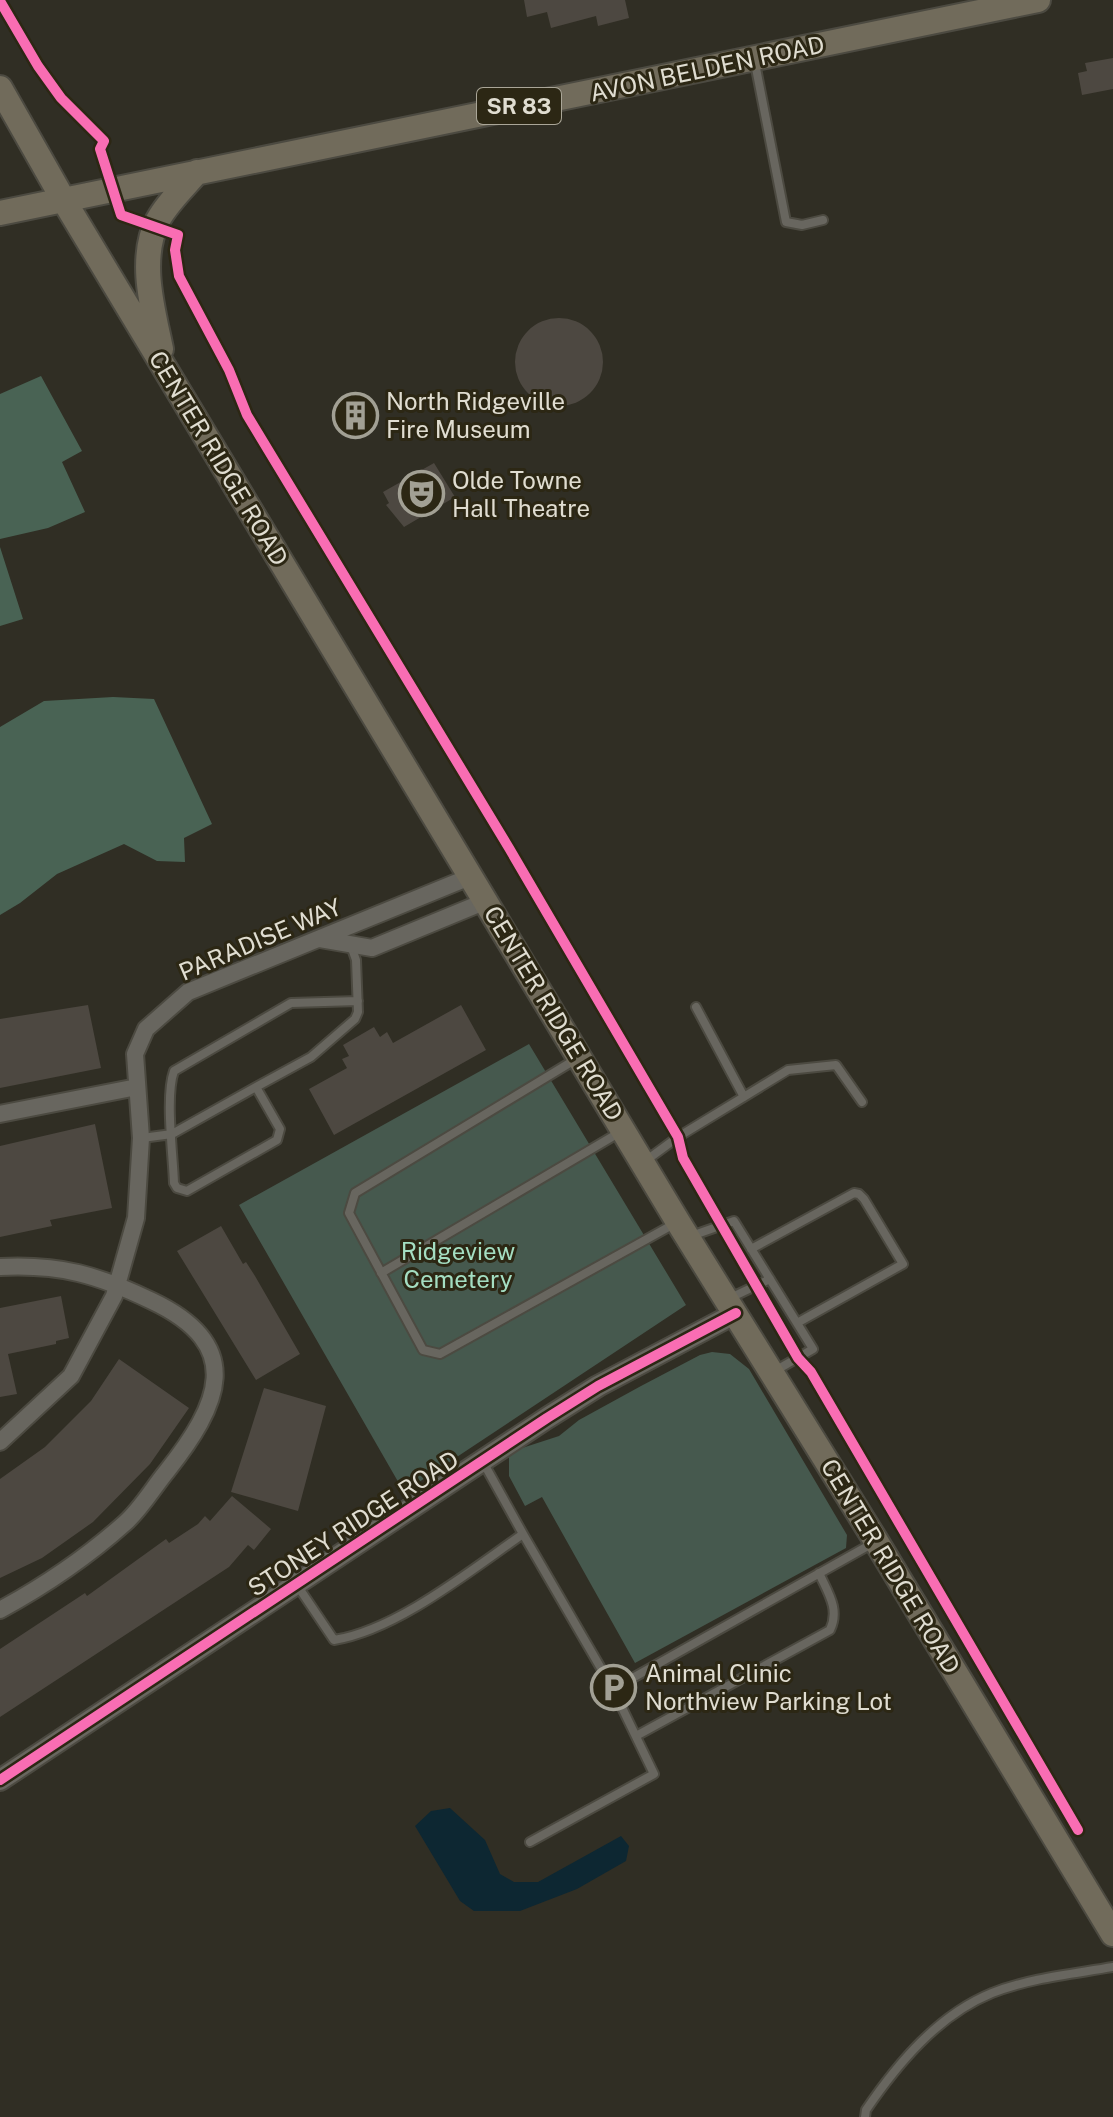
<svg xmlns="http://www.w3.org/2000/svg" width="1113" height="2117" font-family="'Public Sans',sans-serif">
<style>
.green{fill:#46594e}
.forest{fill:#496354}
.water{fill:#0d2732}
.building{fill:#4d4841}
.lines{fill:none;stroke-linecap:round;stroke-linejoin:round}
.service-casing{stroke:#4c4a41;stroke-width:12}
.minor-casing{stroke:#4c4a41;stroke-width:20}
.tertiary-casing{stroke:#4c4a41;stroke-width:24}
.primary-casing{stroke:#4c4a41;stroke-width:28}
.service{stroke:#68665f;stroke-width:8}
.minor{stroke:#68665f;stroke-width:16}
.tertiary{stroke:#68665f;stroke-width:20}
.primary{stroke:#716b5b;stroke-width:24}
.cycleway-casing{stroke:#2c2714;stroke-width:15}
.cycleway{stroke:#f96db3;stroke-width:10}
.labels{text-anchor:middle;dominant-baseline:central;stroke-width:6;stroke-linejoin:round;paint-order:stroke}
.shield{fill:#2c2714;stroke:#aaa698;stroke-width:2}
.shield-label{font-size:22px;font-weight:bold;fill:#e0ddd1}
.street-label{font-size:24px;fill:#e0ddd1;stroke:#2c2714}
.poi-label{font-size:24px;fill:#e0ddd1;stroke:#2c2714;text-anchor:start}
.park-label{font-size:24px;fill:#a4dec2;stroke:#2c2714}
</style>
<rect width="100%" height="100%" fill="#302e24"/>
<path class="green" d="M529 1044 686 1305 404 1492 239 1205Z
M712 1352 730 1354 749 1369 847 1535 846 1548 635 1663 542 1497 525 1506 509 1476V1457L519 1449 559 1436 579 1420 641 1386 700 1355Z"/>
<path class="forest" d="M41 376 82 451 62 462 85 512 48 528 0 539V394Z
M0 547 23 619 0 626Z
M113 697 154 699 212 824 184 838 185 862 157 861 124 844 57 874 20 903 0 915V727L44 701Z"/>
<path class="water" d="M450 1808 485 1840 500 1874 514 1882H538L621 1836 629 1846 626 1861 577 1889 520 1911H474L460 1901 415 1826 431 1811Z"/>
<path class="building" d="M524 0H625L629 18 598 26 596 16 551 28 547 12 527 17Z
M1113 58V89L1082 95 1078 73 1087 71 1085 63Z
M515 362a44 44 0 1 1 88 0a44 44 0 1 1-88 0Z
M361 395 376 419 349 435 334 411Z
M434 463 455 497 404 527 386 505 389 503 383 492Z
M88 1005 101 1068 0 1088V1019Z
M461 1005 486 1050 334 1135 309 1089 347 1068 342 1059 349 1056 343 1045 374 1027 380 1037 387 1032 393 1043Z
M95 1124 112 1208 50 1220 52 1226 0 1237V1146Z
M221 1226 243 1264 246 1262 255 1276 300 1354 256 1380 177 1251Z
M61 1296 69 1338 56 1341V1344L8 1354 17 1394 0 1397V1308Z
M119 1359 189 1408 150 1464 93 1522 42 1558 0 1578V1479L45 1447 91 1401Z
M264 1388 326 1406 298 1511 231 1492Z
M232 1496 271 1529 254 1550 248 1545 229 1567 0 1717V1649L85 1593 87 1596 166 1539 169 1543 198 1524 205 1516 210 1521Z"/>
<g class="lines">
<defs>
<path id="service" d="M755 63 786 222 802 225 823 220
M696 1007 744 1097
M578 1058 355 1193 349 1213 423 1350 440 1354 674 1224
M256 1087 280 1129 277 1140 187 1191 177 1188 174 1183C173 1154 165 1096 174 1071L291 1003 358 1001
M142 1138 172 1134 256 1087 311 1057 355 1019 358 1012 356 960 350 943
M644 1162 678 1137 788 1070 836 1065 862 1102
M691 1236 734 1221 813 1349 773 1372
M751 1249 854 1193 859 1194 864 1199 903 1264 797 1323
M381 1273 622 1131
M728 1299 770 1279
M523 1534 613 1689 875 1542
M297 1585 334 1640C397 1630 471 1570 523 1534L483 1462
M636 1736 830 1630C840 1609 828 1593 819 1573
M530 1842 654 1774 613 1689
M865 2117 866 2110C898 2063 938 2015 992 1993 1030 1978 1073 1974 1113 1967"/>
<path id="minor" d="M320 939 372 948 486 901
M0 1114 137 1087
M0 1267C61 1264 98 1275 152 1301 247 1346 219 1405 167 1471 153 1488 141 1509 125 1523 87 1557 44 1586 0 1610
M0 1442 71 1376 114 1296 136 1218 141 1138 135 1054 146 1029 188 992 472 876"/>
<path id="tertiary" d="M0 1780 547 1418 598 1386 736 1313"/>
<path id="primary" d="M0 88 63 199 678 1222 876 1541 1113 1934
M0 213 1038 0
M161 349C153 310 138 259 158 220 168 202 184 187 197 172"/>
</defs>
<use href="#service" class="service-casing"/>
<use href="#minor" class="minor-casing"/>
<use href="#tertiary" class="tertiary-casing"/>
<use href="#primary" class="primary-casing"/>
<use href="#service" class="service"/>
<use href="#minor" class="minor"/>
<use href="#tertiary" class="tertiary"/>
<use href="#primary" class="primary"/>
<defs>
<path id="cycleway" d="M0 1 38 66 61 98 104 141 100 149 121 215 178 235 175 250 179 276 229 370 247 415 509 848 678 1137 683 1158 798 1358 811 1372 1078 1830
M0 1780 547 1418 598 1386 736 1313"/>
</defs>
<use href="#cycleway" class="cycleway-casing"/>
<use href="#cycleway" class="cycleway"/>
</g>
<defs>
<symbol id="building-ring" viewBox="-11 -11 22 22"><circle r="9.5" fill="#2c2714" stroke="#a2a094" stroke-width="1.5"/><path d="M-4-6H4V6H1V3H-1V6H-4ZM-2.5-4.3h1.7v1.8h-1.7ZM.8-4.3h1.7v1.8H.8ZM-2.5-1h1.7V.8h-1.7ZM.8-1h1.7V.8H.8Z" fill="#a2a094"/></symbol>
<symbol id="theatre-ring" viewBox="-11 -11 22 22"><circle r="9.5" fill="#2c2714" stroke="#a2a094" stroke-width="1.5"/><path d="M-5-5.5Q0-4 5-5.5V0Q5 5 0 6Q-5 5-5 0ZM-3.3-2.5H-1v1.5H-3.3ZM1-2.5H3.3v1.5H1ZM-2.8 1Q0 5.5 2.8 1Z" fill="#a2a094"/></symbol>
<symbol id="parking-ring" viewBox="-11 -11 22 22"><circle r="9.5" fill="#2c2714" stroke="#a2a094" stroke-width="1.5"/><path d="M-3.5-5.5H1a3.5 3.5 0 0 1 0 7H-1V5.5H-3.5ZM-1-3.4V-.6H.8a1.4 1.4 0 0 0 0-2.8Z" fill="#a2a094"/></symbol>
</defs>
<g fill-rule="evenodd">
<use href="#building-ring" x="330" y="390" width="51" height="51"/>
<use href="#theatre-ring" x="396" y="468" width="51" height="51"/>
<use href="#parking-ring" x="588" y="1662" width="51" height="51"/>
</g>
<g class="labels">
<rect class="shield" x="477" y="88" width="84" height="36" rx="6"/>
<g class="shield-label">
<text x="519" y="106">SR 83</text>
</g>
<g class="street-label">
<text transform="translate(707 68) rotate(-12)">AVON BELDEN ROAD</text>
<text transform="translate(219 458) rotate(59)">CENTER RIDGE ROAD</text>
<text transform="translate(260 939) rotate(-23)">PARADISE WAY</text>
<text transform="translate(554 1013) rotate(59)">CENTER RIDGE ROAD</text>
<text transform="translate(353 1523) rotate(-33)">STONEY RIDGE ROAD</text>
<text transform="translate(891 1566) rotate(59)">CENTER RIDGE ROAD</text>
</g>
<g class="poi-label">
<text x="386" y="401">North Ridgeville<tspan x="386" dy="28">Fire Museum</tspan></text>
<text x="452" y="480">Olde Towne<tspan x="452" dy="28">Hall Theatre</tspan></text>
<text x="645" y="1673">Animal Clinic<tspan x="645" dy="28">Northview Parking Lot</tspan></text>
</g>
<g class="park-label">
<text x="458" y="1251">Ridgeview<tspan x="458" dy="28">Cemetery</tspan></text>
</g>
</g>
</svg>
